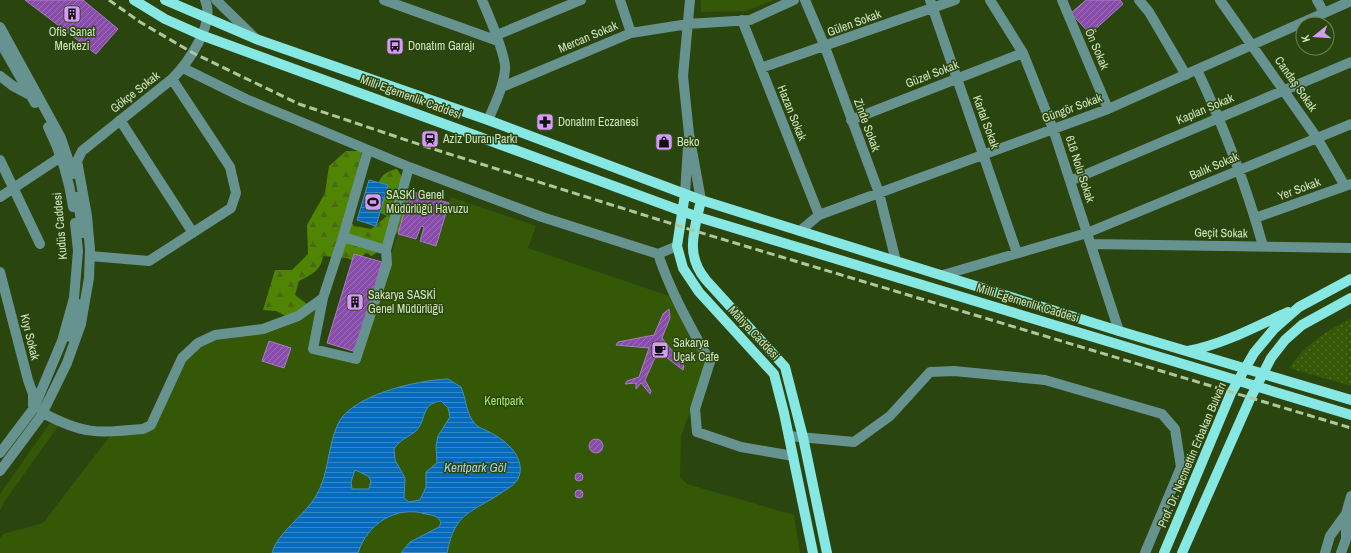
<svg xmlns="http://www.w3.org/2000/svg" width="1351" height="553" font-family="'Archivo Narrow',sans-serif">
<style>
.grass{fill:url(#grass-dots)}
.forest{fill:url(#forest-firs)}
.green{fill:#355806}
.water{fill:url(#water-rules);stroke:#4390be;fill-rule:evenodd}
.building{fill:url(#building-hatch);stroke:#a87fc3}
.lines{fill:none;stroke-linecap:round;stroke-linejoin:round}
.minor{stroke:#669390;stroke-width:10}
.major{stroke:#87e8e3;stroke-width:10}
.rail{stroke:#b0c69d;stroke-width:3;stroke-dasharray:8 4;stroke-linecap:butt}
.labels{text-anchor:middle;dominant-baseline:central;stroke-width:3;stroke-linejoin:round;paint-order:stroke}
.street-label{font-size:12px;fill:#d0e5c0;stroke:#2b450e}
.poi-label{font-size:12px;fill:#d0e5c0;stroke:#2b450e;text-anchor:start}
.park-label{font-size:12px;fill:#a6ea62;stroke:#2b450e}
.water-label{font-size:13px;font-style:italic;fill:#a8cff9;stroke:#2b450e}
</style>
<defs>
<pattern id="grass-dots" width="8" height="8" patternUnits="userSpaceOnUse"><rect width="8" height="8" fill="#355806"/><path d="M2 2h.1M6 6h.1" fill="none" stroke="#517028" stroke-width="1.8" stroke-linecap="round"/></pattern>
<pattern id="forest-firs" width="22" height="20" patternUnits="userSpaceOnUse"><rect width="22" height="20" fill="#508403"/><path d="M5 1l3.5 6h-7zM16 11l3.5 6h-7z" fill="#496b19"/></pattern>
<pattern id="water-rules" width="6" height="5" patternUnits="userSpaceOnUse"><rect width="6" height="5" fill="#076bbd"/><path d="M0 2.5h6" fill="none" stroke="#3687c6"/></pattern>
<pattern id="building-hatch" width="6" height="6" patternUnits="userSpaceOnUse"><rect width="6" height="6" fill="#884caa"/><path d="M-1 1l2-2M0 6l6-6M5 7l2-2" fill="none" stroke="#9d6eb7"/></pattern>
</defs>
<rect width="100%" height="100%" fill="#2b450e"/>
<path class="grass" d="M1351 319V386L1289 368C1304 346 1326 330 1351 319Z"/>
<path class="forest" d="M346 151H362L346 215 354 226 371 229 387 216 381 213C374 194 374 173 397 169L402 177 395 196 397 197 407 191C408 200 407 217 403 225 397 234 380 252 371 256L366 253 356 262 347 258 323 256C321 271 312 274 299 281L295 295 307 304 305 317H287L276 311 263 310 275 270H292L308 254 307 225 325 193 329 166Z"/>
<path class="green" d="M701 0H774L746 11 701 12Z
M451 197 536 226 528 248 675 298 709 361 681 436 680 477 687 484 794 515 800 553H0V538L3 534 43 523 110 436 143 429 182 358 198 343 263 329 323 298 313 349 356 359 398 234 436 246Z
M50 423 59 425 4 502 0 511V494Z"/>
<path class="water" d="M369 180 388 185 376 226 357 220Z
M448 379 461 387C466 398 466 414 475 424 479 428 486 430 491 433 507 441 527 459 518 479 515 484 509 488 504 491 473 513 455 510 447 553H401L410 542 439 527 441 523C439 516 432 515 426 514 396 505 367 524 358 553H272C277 533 304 516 316 496 329 474 327 450 337 426 349 395 418 380 448 379ZM441 401 448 408 450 417 438 436 436 446 437 463 426 472V487L420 500 409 502 404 498 405 478 395 460 394 449C399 440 409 437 416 431 427 420 420 404 441 401ZM355 470 368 476 371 481 369 489H352L351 482Z"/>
<path class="building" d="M25 0H83L118 29 96 54Z
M1086 0H1120L1123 4 1090 34 1071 13Z
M410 191 449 203 436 246 420 241 424 227 421 226 416 239 398 234Z
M354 254 382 262 356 352 327 343Z
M669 309 670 318 662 338 684 366 683 370 658 351 645 380 651 391 650 394 641 383 636 389V383L625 384 627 381 639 377 649 348 616 345 618 342 654 335 663 314Z
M269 341 291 348 284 368 262 361Z
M589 446a7 7 0 1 1 14 0a7 7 0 1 1-14 0Z
M575 477a4 4 0 1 1 8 0a4 4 0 1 1-8 0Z
M575 494a4 4 0 1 1 8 0a4 4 0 1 1-8 0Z"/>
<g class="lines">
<path class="minor" d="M216 0 255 38
M384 0 498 41
M482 0C488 14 507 57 505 70 503 88 495 104 488 120
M620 0 631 33
M690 0 683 76 689 134 701 200
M805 0 825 47 879 193 896 261
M930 0 1017 253
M990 0 1023 53 1053 129 1119 331
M1062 0 1108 109
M1139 0 1149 12 1186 75
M1220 0 1317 138 1345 186
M1317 0 1324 13
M742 20 819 215
M0 27 61 138 73 174
M497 35 581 0
M0 42 35 103
M183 68 246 99 409 167 542 217 658 254C671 293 690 326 710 362L695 409 697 432 741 447 793 456
M761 68 955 0
M1197 70C1224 127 1246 185 1263 246
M0 76 13 86 30 95
M502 87 631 33 688 24 750 20 794 0
M120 120 193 233
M851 120 1023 53
M48 127C61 153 69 178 73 207
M368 150 343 237 386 250 409 167
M0 160 40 244
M1070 181 1351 62
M685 194 688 146
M0 197 62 156
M77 197 83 233
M1255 218 1351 184
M800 231 819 215 1108 109 1351 1
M343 237 323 298 313 349 356 359 387 264 386 250
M1091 244 1351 248
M658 254 677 246
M90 256 149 261 231 208 236 193 230 167 172 79
M0 272 28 380 33 394V406
M943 275 1087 233 1351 124
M70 337 78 304
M43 413C84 435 98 433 143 429L151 425 182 358 198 343 215 335 263 329 298 316 323 298
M789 436 854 442 890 416 930 372 954 371 1045 380 1162 414 1175 429 1181 467 1145 553
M0 453 34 408 62 341 74 298 78 251 75 223
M0 471 41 416 67 363 81 324 89 278 90 250 87 216 77 161 82 151 172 79C188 63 216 23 205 0
M1325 553 1330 536 1346 514
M1341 553 1346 539V514L1351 496"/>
<path class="major" d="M134 0 165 19 201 35 698 217 1351 415
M165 0 256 39 488 120 701 200 1119 331 1351 400
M685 194 677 246 683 268 699 292 774 374 784 413 813 553
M701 200C695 229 684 254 706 280L785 367 803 437 827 553
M1188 351C1224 344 1255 327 1288 312
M1164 553 1231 393 1254 353 1274 329 1299 307 1351 279
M1182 553 1250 399 1271 358 1285 340 1302 325 1351 298"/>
<path class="rail" d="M109 0 140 22 193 53 299 104 427 147 695 231 1351 428"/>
</g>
<defs>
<symbol id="building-square" viewBox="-11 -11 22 22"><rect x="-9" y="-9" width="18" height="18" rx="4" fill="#d69bfa" stroke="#2b450e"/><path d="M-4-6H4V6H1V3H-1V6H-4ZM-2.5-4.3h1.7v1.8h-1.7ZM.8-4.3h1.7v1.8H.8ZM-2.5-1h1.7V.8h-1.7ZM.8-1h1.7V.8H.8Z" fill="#111"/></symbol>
<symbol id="bus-square" viewBox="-11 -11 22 22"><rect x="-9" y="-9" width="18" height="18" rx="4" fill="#d69bfa" stroke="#2b450e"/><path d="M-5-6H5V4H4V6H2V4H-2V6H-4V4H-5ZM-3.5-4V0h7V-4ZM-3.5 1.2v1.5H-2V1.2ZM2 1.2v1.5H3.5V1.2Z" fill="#111"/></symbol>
<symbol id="pharmacy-square" viewBox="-11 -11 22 22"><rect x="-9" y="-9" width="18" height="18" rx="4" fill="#d69bfa" stroke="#2b450e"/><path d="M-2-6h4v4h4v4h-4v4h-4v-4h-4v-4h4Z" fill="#111"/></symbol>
<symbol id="station-square" viewBox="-11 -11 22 22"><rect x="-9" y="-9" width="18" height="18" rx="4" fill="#d69bfa" stroke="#2b450e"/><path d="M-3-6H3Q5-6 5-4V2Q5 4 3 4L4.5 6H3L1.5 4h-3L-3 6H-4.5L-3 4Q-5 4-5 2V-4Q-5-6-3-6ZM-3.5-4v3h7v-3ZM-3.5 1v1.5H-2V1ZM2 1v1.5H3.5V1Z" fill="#111"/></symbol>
<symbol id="shop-square" viewBox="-11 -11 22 22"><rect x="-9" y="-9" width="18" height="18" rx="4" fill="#d69bfa" stroke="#2b450e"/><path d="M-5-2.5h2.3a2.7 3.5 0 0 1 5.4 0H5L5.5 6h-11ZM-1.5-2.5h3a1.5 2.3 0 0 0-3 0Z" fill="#111"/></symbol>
<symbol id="stadium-square" viewBox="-11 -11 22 22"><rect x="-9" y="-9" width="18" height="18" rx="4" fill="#d69bfa" stroke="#2b450e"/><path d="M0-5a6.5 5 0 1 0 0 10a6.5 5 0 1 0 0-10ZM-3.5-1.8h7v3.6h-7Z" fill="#111"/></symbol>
<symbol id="cafe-square" viewBox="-11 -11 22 22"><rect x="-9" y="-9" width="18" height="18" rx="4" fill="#d69bfa" stroke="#2b450e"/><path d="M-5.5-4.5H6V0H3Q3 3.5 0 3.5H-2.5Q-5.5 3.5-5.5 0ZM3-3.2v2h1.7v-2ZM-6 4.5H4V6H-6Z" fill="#111"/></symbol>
</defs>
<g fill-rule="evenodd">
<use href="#building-square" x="62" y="4" width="20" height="20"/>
<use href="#bus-square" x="385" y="36" width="20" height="20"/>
<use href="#pharmacy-square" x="535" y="112" width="20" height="20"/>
<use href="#station-square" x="420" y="129" width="20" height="20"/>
<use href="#shop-square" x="654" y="132" width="20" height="20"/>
<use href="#stadium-square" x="363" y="192" width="20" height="20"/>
<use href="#building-square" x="345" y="292" width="20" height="20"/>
<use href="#cafe-square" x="650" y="340" width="20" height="20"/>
</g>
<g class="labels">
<g class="street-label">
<text transform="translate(854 23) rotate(-20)">Gülen Sokak</text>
<text transform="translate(588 37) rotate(-23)">Mercan Sokak</text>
<text transform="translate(1097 49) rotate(67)">Ön Sokak</text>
<text transform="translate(932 74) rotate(-21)">Güzel Sokak</text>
<text transform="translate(1296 84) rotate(55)">Candaş Sokak</text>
<text transform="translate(135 92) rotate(-38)">Gökçe Sokak</text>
<text transform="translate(411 97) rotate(20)">Milli Egemenlik Caddesi</text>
<text transform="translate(1072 108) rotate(-20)">Güngör Sokak</text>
<text transform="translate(1205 109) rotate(-23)">Kaplan Sokak</text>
<text transform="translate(792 113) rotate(68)">Hazan Sokak</text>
<text transform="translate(986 122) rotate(70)">Kartal Sokak</text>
<text transform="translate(867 125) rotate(70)">Zinde Sokak</text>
<text transform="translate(1214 166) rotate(-23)">Balık Sokak</text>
<text transform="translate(1080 169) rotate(72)">616 Nolu Sokak</text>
<text transform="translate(1299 189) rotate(-20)">Yer Sokak</text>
<text transform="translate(60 226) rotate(-95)">Kudüs Caddesi</text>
<text transform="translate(1221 233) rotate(1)">Geçit Sokak</text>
<text transform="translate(1028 303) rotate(17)">Milli Egemenlik Caddesi</text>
<text transform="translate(754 333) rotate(47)">Maliye Caddesi</text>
<text transform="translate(30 337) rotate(76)">Kıyı Sokak</text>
<text transform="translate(1192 455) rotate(-67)">Prof. Dr. Necmettin Erbakan Bulvarı</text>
</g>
<g class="poi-label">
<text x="72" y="32" text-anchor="middle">Ofis Sanat<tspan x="72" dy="14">Merkezi</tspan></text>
<text x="408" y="46">Donatım Garajı</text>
<text x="558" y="122">Donatım Eczanesi</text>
<text x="443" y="139">Aziz Duran Parkı</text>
<text x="677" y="142">Beko</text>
<text x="386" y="195">SASKİ Genel<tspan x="386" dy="14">Müdürlüğü Havuzu</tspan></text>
<text x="368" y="295">Sakarya SASKİ<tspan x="368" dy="14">Genel Müdürlüğü</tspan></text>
<text x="673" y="343">Sakarya<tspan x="673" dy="14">Uçak Cafe</tspan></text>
</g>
<g class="park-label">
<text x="504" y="401">Kentpark</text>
</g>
<g class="water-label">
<text x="475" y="467">Kentpark Göl</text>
</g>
</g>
<g transform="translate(1315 36) rotate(253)"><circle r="19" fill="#2b450e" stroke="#6d8555"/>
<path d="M0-3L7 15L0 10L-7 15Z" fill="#d69bfa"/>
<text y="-6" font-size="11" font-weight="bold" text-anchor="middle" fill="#d0e5c0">K</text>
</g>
</svg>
